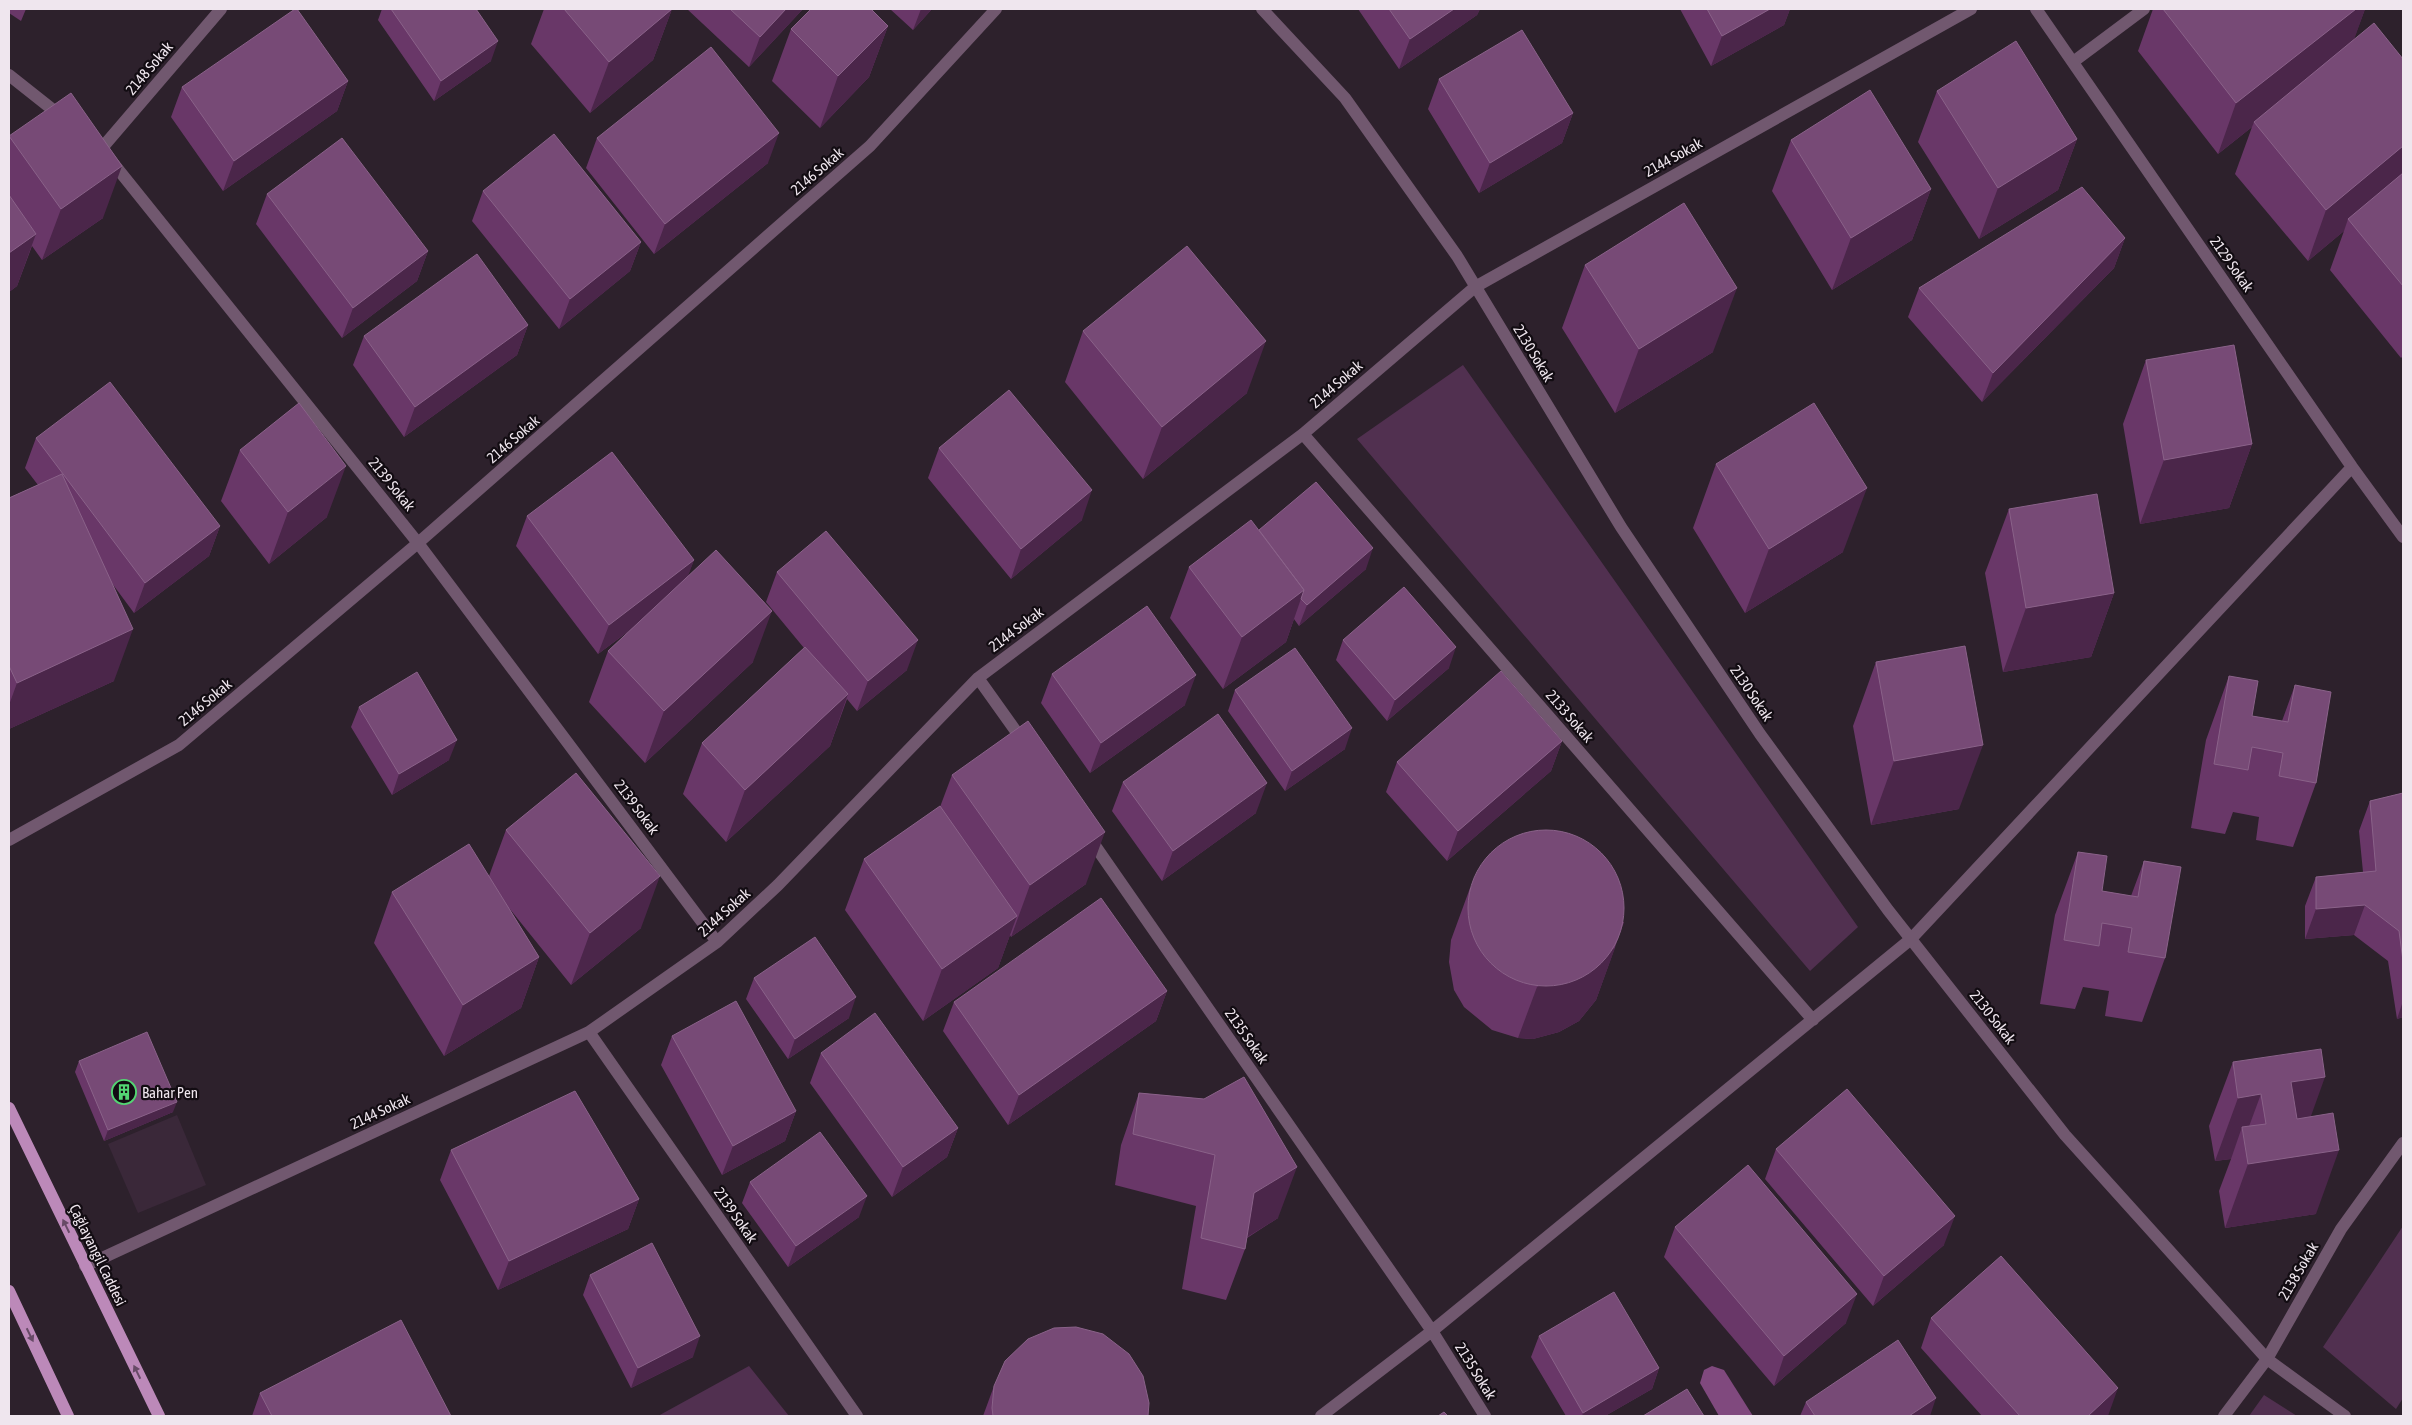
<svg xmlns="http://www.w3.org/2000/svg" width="2412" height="1425" font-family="'Asap Condensed',sans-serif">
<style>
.built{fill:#3a2839}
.green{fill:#513050}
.water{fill:#80497e}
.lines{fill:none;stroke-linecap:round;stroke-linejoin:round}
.lane{stroke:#71586f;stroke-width:12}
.street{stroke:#71586f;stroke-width:12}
.primary{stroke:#bc89b9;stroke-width:12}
.wall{fill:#693768}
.shaded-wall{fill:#4b264a}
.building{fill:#774a76;stroke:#8a6289}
.oneway{fill:#674a66}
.labels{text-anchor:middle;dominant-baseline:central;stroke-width:4.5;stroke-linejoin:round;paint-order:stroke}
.street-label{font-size:15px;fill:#efe6ee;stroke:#120c12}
.poi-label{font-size:15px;fill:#efe6ee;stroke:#120c12;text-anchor:start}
</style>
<rect width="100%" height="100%" fill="#2d212c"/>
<path class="built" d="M177 1115 206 1185 138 1213 108 1144Z"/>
<path class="green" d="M1463 365 1858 927 1810 971 1357 439Z
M2403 1226V1398L2396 1409 2323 1347Z
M749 1366 789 1416H658Z
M2264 1395 2297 1416H2249Z"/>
<path class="water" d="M1712 1366 1724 1370 1753 1416H1719L1700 1383 1704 1370Z"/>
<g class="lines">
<path class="lane" d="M2073 62 2144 9"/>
<path class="street" d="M1262 9 1345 98 1457 256 1621 527 1760 734 1888 910 2065 1135 2267 1359 2345 1416
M2036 9 2352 467 2403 537
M9 75 62 117
M102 148 221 9
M109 158 418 543 717 942
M1303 434 1813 1020
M978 678 1025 744
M1089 837 1432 1331 1485 1416
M9 840 179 745 418 543 870 146 996 9
M589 1032 857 1416
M85 1266 589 1032 717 942 778 885 978 678 1303 434 1475 287 1971 9
M1321 1416 1432 1331 1911 939 2352 467
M2224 1416 2267 1359 2341 1229 2403 1143"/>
<path class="primary" d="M9 1108 159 1416
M9 1291 68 1416"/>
</g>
<path class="wall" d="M9 9H26L21 21 9 13Z
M382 9H476L491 61 434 101 378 20Z
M544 9H672L653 60 590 113 531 44Z
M687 9H802V10L749 67Z
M890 9H932L913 30Z
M1358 9H1480L1477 15 1399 69Z
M1680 9H1790L1784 25 1711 66Z
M2153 9H2365L2353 41 2403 59V356L2401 358 2330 270 2344 231 2308 261 2235 174 2252 127 2218 154 2138 51Z
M888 26 869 77 820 128 772 81 791 29Z
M1439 79 1573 113 1562 143 1479 193 1428 109Z
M348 81 337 111 223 191 171 117 182 87Z
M1937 91 2077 139 2058 190 1979 239 1918 142Z
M9 136 103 218 42 260 32 246 17 286 9 292Z
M597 138 768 163 654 254 586 168Z
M1791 140 1931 189 1912 240 1832 290 1772 191Z
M483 191 641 242 630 271 559 329 472 221Z
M267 194 428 251 417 281 342 338 256 224Z
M2125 238 2114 268 1982 402 1908 317 1919 288Z
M1585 265 1713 352 1615 413 1562 328Z
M528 325 517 355 404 437 353 365 364 336Z
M1083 331 1247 393 1143 479 1065 382Z
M2146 360 2252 444 2229 508 2140 524 2123 424Z
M36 438 220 526 209 556 134 613 111 582 114 681 9 729V498L38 485 25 468Z
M939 448 1082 520 1011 579 928 478Z
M240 450 327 517 269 564 221 501Z
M1716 464 1843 552 1745 613 1693 528Z
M2009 509 2114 593 2091 657 2003 672 1985 573Z
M527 516 694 560 687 577 753 662 645 763 589 702 608 651 633 628 598 654 516 546Z
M1259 531 1366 569 1299 626 1294 619 1286 642 1223 689 1170 618 1189 567Z
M777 572 907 670 857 711 847 699 830 746 726 842 683 794 702 743 804 648 766 602Z
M1343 640 1449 668 1387 721 1336 660Z
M1876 662 1959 809 1871 825 1853 726Z
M1052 674 1185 705 1090 773 1041 703Z
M2229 676 2252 716 2282 721 2295 685 2316 783 2293 847 2256 840 2259 817 2233 812 2225 834 2191 828 2206 740Z
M1235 690 1345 749 1285 791 1228 711Z
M359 707 449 760 392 795 351 727Z
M1562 741 1551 771 1447 861 1386 792 1397 762Z
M952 775 1086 884 1011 937 1010 935 998 968 923 1021 845 910 864 859 940 807Z
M1123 782 1256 813 1162 881 1112 811Z
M2403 793V1017L2397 1019 2388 961 2354 935 2305 939V906L2316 877 2363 872 2359 831 2370 801Z
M506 830 641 928 571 985 509 908 539 957 521 1008 444 1056 374 943 392 892 489 876Z
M2078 852 2102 891 2131 896 2144 861 2165 958 2142 1022 2105 1016 2109 991 2083 987 2075 1009 2040 1004 2055 915Z
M1470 888 1624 922 1596 1000 1579 1021 1559 1032 1533 1039 1518 1038 1492 1030 1464 1007 1454 990 1449 962 1451 940Z
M754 978 849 1018 788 1059 746 999Z
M1167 991 1156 1021 1008 1125 943 1031 954 1002Z
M672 1036 796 1111 785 1141 722 1175 661 1065Z
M821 1053 958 1128 947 1157 892 1197 810 1083Z
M79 1061 173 1112 104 1141 75 1072Z
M2233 1062 2310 1117 2316 1214 2225 1228 2219 1191 2231 1159 2215 1161 2209 1126Z
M1139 1093 1204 1099 1278 1218 1247 1238 1245 1249 1226 1300 1182 1289 1196 1206 1115 1185 1121 1145Z
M1776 1149 1944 1245 1873 1306 1765 1179Z
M451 1150 639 1199 628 1229 498 1290 440 1180Z
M750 1182 859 1217 788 1267 742 1203Z
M1675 1227 1846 1323 1774 1386 1664 1257Z
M590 1275 693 1357 631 1388 583 1295Z
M1931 1318 2108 1416H1982L1921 1348Z
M1539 1336 1659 1368 1652 1389 1605 1416H1566L1531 1357Z
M994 1386 1148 1416H983Z
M260 1393 451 1416H252Z
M1806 1402 1930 1416H1800Z"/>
<path class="shaded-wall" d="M672 9 653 60 590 113 609 62Z
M786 9H802V10L749 67 760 37Z
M921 9H932L913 30Z
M1454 9H1480L1477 15 1399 69 1410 39Z
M1770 9H1790L1784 25 1711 66 1722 36Z
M2356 9H2365L2350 51 2254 122 2252 127 2218 154 2236 103Z
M888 26 869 77 820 128 838 76Z
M498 41 491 61 434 101 441 81Z
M348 81 337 111 223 191 234 161Z
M1573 113 1562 143 1479 193 1490 163Z
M779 133 768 163 654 254 665 224Z
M2077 139 2058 190 1979 239 1998 188Z
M2403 146V182L2348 219 2344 231 2308 261 2326 210Z
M122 166 103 218 42 260 61 209Z
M1931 189 1912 240 1832 290 1851 238Z
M36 234 17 286 9 292V253Z
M2125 238 2114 268 1982 402 1993 373Z
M641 242 630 271 559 329 570 299Z
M428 251 417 281 342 338 353 308Z
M1737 288 1713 352 1615 413 1639 349Z
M528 325 517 355 404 437 415 407Z
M1266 341 1247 393 1143 479 1162 427Z
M2252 444 2229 508 2140 524 2164 460Z
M346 466 327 517 269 564 288 512Z
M1867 488 1843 552 1745 613 1769 549Z
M1092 490 1082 520 1011 579 1021 549Z
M220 526 209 556 134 613 145 583Z
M1373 548 1366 569 1299 626 1307 605Z
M694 560 683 590 598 654 609 625Z
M1304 590 1286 642 1223 689 1242 637Z
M2114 593 2091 657 2003 672 2026 608Z
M772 611 753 662 645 763 664 711Z
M133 629 114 681 9 729V705L17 683Z
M918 640 907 670 857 711 868 681Z
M1456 647 1449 668 1387 721 1395 700Z
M1196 675 1185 705 1090 773 1101 743Z
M848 694 830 746 726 842 745 790Z
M1352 728 1345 749 1285 791 1292 771Z
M457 740 449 760 392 795 399 774Z
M1562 741 1551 771 1447 861 1458 831Z
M1983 745 1959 809 1871 825 1894 761Z
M1267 783 1256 813 1162 881 1173 851Z
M1105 832 1086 884 1011 937 1030 885Z
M660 876 641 928 571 985 590 933Z
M2365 905 2354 935 2305 939 2316 909Z
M1017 916 998 968 923 1021 942 969Z
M1615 948 1596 1000 1579 1021 1559 1032 1533 1039 1518 1038 1537 987Z
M539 957 521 1008 444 1056 463 1005Z
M1167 991 1156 1021 1008 1125 1019 1095Z
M856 997 849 1018 788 1059 795 1039Z
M2403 1001V1017L2397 1019Z
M2325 1077 2302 1141 2268 1146 2291 1082Z
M2261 1094 2244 1140 2242 1127 2231 1159 2215 1161 2238 1098Z
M177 1102 173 1112 104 1141 108 1130Z
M796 1111 785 1141 722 1175 733 1146Z
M958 1128 947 1157 892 1197 903 1167Z
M2339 1150 2316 1214 2225 1228 2248 1164Z
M1297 1167 1278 1218 1236 1244 1254 1193Z
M867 1196 859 1217 788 1267 796 1246Z
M639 1199 628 1229 498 1290 509 1261Z
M1955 1216 1944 1245 1873 1306 1884 1276Z
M1857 1294 1846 1323 1774 1386 1784 1356Z
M700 1336 693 1357 631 1388 638 1368Z
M1659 1368 1652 1389 1605 1416H1582L1583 1413Z
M2118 1388 2108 1416H2088Z
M1936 1398 1930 1416H1909Z"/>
<path class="building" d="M295 9H297L348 81 234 161 182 87Z
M391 9H476L498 41 441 81Z
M564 9H672L609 62Z
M730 9H786L760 37Z
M811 9H871L888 26 838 76 791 29Z
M1389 9H1454L1410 39Z
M1707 9H1770L1722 36Z
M2163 9H2356L2236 103Z
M2374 23 2403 59V146L2326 210 2254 122Z
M1522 30 1573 113 1490 163 1439 79Z
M2016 41 2077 139 1998 188 1937 91Z
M711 47 779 133 665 224 597 138Z
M1870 90 1931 189 1851 238 1791 140Z
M71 93 122 166 61 209 9 136Z
M554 134 641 242 570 299 483 191Z
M342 138 428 251 353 308 267 194Z
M2403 173V286L2348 219Z
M2082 187 2125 238 1993 373 1919 288Z
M9 195 36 234 9 253Z
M1684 203 1737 288 1639 349 1585 265Z
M1187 246 1266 341 1162 427 1083 331Z
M477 254 528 325 415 407 364 336Z
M2234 345 2252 444 2164 460 2146 360Z
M110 382 220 526 145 583 36 438Z
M1009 390 1092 490 1021 549 939 448Z
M299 403 346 466 288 512 240 450Z
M1814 403 1867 488 1769 549 1716 464Z
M612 452 694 560 609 625 527 516Z
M62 474 133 629 17 683 9 666V498Z
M1316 482 1373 548 1307 605 1301 599 1304 590 1259 530Z
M2097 494 2114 593 2026 608 2009 509Z
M1251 520 1304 590 1242 637 1189 567Z
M826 531 918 640 868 681 777 572Z
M716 550 772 611 664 711 608 651Z
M1404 587 1456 647 1395 700 1343 640Z
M1147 606 1196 675 1101 743 1052 674Z
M1965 646 1983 745 1894 761 1876 662Z
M805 647 848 694 745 790 702 743Z
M1295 648 1352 728 1292 771 1235 690Z
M1501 671 1562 741 1458 831 1397 762Z
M417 672 457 740 399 774 359 707Z
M2229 676 2258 681 2252 716 2288 722 2295 685 2331 692 2316 783 2279 776 2283 753 2252 747 2248 770 2214 764Z
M1218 714 1267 783 1173 851 1123 782Z
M1028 721 1105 832 1030 885 952 775Z
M576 773 660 876 590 933 506 830Z
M2403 793V961L2399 931 2365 905 2316 909V877L2376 871 2370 801Z
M940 806 1017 916 942 969 864 859Z
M1468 908a78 78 0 1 1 156 0a78 78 0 1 1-156 0Z
M469 844 539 957 463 1005 392 892Z
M2078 852 2107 856 2102 891 2138 897 2144 861 2181 867 2165 958 2128 952 2132 928 2102 923 2099 946 2064 940Z
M1101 898 1167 991 1019 1095 954 1002Z
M815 937 856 997 795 1039 754 978Z
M736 1001 796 1111 733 1146 672 1036Z
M875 1013 958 1128 903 1167 821 1053Z
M147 1032 177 1102 108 1130 79 1061Z
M2321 1049 2325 1077 2291 1082 2297 1119 2333 1113 2339 1150 2248 1164 2242 1127 2266 1124 2261 1094 2238 1098 2233 1062Z
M1244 1077 1297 1167 1254 1193 1245 1249 1201 1238 1215 1155 1133 1134 1139 1093 1204 1099Z
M1847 1089 1955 1216 1884 1276 1776 1149Z
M575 1091 639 1199 509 1261 451 1150Z
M820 1132 867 1196 796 1246 750 1182Z
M1748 1165 1857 1294 1784 1356 1675 1227Z
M652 1243 700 1336 638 1368 590 1275Z
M2001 1256 2118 1388 2088 1416H2020L1931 1318Z
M1614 1292 1659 1368 1583 1413 1539 1336Z
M401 1320 451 1416H272L260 1393Z
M1076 1327 1103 1334 1129 1354 1143 1376 1149 1403 1148 1416H993L992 1408 994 1386 1005 1361 1028 1339 1054 1328Z
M1898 1340 1936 1398 1909 1416H1815L1806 1402Z
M1687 1389 1704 1416H1643Z
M1444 1412 1448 1416H1438Z"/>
<defs><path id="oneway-solid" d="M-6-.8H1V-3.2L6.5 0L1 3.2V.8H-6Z" transform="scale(1.25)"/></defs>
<g class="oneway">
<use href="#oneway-solid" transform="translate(66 1226) rotate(-116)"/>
<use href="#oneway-solid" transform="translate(30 1335) rotate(64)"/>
<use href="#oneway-solid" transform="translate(137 1372) rotate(-116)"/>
</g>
<defs>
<symbol id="building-ring" viewBox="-11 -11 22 22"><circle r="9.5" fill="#120c12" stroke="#53d673" stroke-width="1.5"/><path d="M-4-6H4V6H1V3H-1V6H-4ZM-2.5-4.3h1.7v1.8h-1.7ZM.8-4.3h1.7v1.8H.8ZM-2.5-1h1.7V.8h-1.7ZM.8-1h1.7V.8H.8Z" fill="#53d673"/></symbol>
</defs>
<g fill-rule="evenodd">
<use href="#building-ring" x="110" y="1078" width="28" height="28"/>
</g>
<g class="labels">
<g class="street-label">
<text transform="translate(149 68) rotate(-50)">2148 Sokak</text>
<text transform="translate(1673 157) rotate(-29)">2144 Sokak</text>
<text transform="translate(817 171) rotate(-41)">2146 Sokak</text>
<text transform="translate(2232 264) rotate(55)">2129 Sokak</text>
<text transform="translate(1534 353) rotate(59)">2130 Sokak</text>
<text transform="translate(1336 384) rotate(-41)">2144 Sokak</text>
<text transform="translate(513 439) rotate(-41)">2146 Sokak</text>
<text transform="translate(392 484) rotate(51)">2139 Sokak</text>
<text transform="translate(1016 629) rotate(-37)">2144 Sokak</text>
<text transform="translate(1752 693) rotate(56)">2130 Sokak</text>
<text transform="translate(205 702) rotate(-40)">2146 Sokak</text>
<text transform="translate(1570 716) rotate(49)">2133 Sokak</text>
<text transform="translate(637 807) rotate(53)">2139 Sokak</text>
<text transform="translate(724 912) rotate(-42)">2144 Sokak</text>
<text transform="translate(1993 1017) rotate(52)">2130 Sokak</text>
<text transform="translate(1247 1036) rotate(55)">2135 Sokak</text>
<text transform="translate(380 1111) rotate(-25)">2144 Sokak</text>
<text transform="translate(736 1215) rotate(55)">2139 Sokak</text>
<text transform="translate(98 1255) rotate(64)">Çağlayangil Caddesi</text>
<text transform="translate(2298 1271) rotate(-60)">2138 Sokak</text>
<text transform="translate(1476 1371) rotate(58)">2135 Sokak</text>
</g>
<g class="poi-label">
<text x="142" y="1092">Bahar Pen</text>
</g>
</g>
<rect width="2412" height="1425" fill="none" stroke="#efe6ee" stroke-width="20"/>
</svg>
